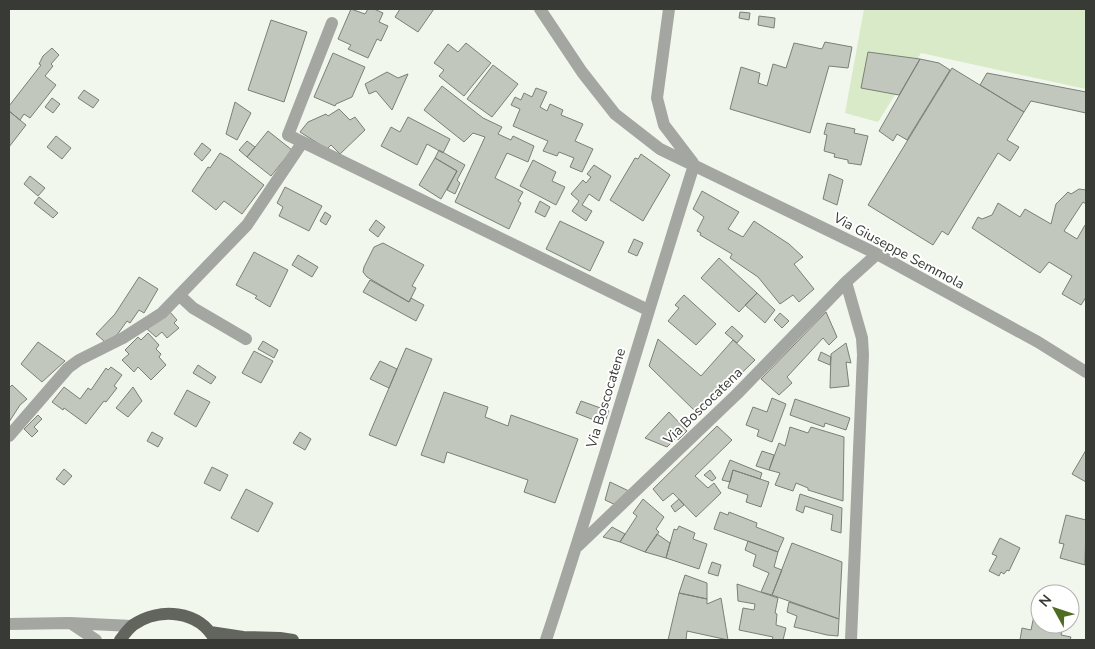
<svg xmlns="http://www.w3.org/2000/svg" width="1095" height="649" font-family="'Nunito Sans',sans-serif">
<style>
.green{fill:#d9eac8}
.building{fill:#c2c7bd;stroke:#7b8076}
.lines{fill:none;stroke-linecap:round;stroke-linejoin:round}
.minor{stroke:#a3a6a1;stroke-width:12}
.major{stroke:#61655d;stroke-width:12}
.labels{text-anchor:middle;dominant-baseline:central;stroke-width:4;stroke-linejoin:round;paint-order:stroke}
.street-label{font-size:14px;fill:#383a36;stroke:#fff}
</style>
<rect width="100%" height="100%" fill="#f1f7ec"/>
<path class="green" d="M864 9H1086V89L921 53 878 122 845 113Z"/>
<path class="building" d="M351 9 365 14 368 9H374L383 13 379 22 388 26 381 41 377 39 368 58 348 49 351 45 338 39Z
M400 9H434L418 32 395 17Z
M740 12 750 13 749 20 739 18Z
M759 16 775 18 774 28 758 25Z
M271 20 307 32 284 102 248 90Z
M825 42 852 47 848 68 829 66 810 133 730 109 741 67 760 73 758 83 767 86 773 64 786 68 794 43 822 49Z
M466 43 491 63 464 96 439 76 444 70 434 63 448 44 458 52Z
M52 48 59 55 51 64 53 66 45 76 56 85 30 118 24 114 20 120 9 111V106L41 65 39 64 43 56Z
M868 52 920 59 899 95 861 88Z
M333 53 365 67 352 97 336 104 335 106 314 97Z
M920 59 939 63 950 70 907 140 897 134 893 141 879 131Z
M493 65 518 84 492 117 467 99Z
M952 68 1024 112 1007 140 1019 147 1010 161 998 153 948 235 942 231 933 245 868 205Z
M387 72 398 78 408 74 392 110 376 91 369 94 365 84Z
M987 73 1086 92V113L1031 101 1024 112 980 85Z
M442 86 483 118 502 127 498 134 511 140 513 136 534 146 528 162 507 153 495 178 523 192 518 201 521 203 509 229 455 202 485 137 473 133 464 142 424 110Z
M536 88 547 92 540 107 547 111 550 104 563 110 561 115 583 124 575 141 593 149 582 172 570 167 574 158 559 152 557 156 543 151 548 141 513 126 520 109 511 105 515 97 521 100 524 93 532 97Z
M84 90 99 100 93 108 78 98Z
M52 98 60 104 53 113 45 107Z
M235 102 251 113 237 140 226 134Z
M339 109 350 120 355 117 365 130 340 154 331 145 327 149 300 132 308 122 326 114 328 116Z
M9 111 26 125 9 147Z
M408 117 450 139 443 153 427 144 417 165 381 146 391 127 400 132Z
M827 123 855 129 854 133 868 136 861 165 848 163V160L834 157 835 154 824 151 827 135 824 134Z
M268 131 292 150 271 176 247 157Z
M56 136 71 148 62 159 47 147Z
M247 141 255 147 247 157 239 150Z
M202 143 211 150 202 161 194 154Z
M439 150 465 165 457 180 460 183 455 194 447 190 457 171 435 158Z
M220 153 229 158 264 185 242 214 224 201 216 210 192 191 208 167 210 168Z
M641 154 670 175 643 221 610 200 635 158 638 159Z
M435 158 457 171 441 199 419 185Z
M533 160 556 172 552 181 565 187 556 205 520 186Z
M594 165 611 176 599 201 589 194 582 205 592 211 586 221 572 211 579 201 571 194 583 180 586 183 591 177 587 174Z
M829 174 843 180 837 205 823 199Z
M30 176 45 188 38 196 24 184Z
M285 187 322 206 309 231 279 216 283 207 277 203Z
M1079 189 1086 190V204L1083 202 1064 231 1077 239 1085 225 1086 226V297L1081 305 1062 294 1072 276 1049 262 1040 273 972 228 978 217 982 219 992 215 998 203 1020 217 1025 209 1051 224 1056 204 1068 192 1071 194Z
M702 191 739 212 728 229 743 237 754 221 789 244 803 257 794 264 814 289 799 302 793 295 780 304 758 277 730 258 732 254 700 235 701 233 697 231 704 217 693 209Z
M39 197 58 213 53 218 34 203Z
M540 201 550 207 545 217 535 212Z
M325 212 331 216 326 225 320 221Z
M376 220 385 227 378 237 369 230Z
M560 221 604 242 590 271 546 249Z
M634 239 643 243 637 256 628 252Z
M383 243 424 265 412 286 416 288 409 302 367 277 363 272 364 267 374 247Z
M254 252 288 270 270 307 255 298 257 296 236 285Z
M298 255 318 267 312 277 292 265Z
M719 258 757 293 739 312 701 278Z
M139 277 158 289 144 313 139 310 130 323 127 321 117 335 105 342 96 334 115 314Z
M370 280 409 302 411 298 424 305 416 321 363 292Z
M757 293 775 310 765 323 745 305Z
M684 295 716 324 696 345 668 321 679 308 675 305Z
M170 312 177 320 174 323 179 328 167 338 162 332 156 337 147 329Z
M826 312 837 337 829 345 823 338 787 377 792 383 779 395 761 379Z
M780 313 789 321 782 328 774 320Z
M732 326 743 336 737 343 725 333Z
M148 333 159 345 156 349 161 354 159 357 166 365 151 380 138 367 134 372 122 360 129 354 125 350 138 337 141 340Z
M658 339 701 376 733 340 755 360 699 415 649 366Z
M263 341 278 350 274 358 258 349Z
M38 342 65 361 42 382 21 364Z
M846 343 851 363 846 362 849 386 830 388 831 354Z
M406 348 432 359 396 446 369 435Z
M254 351 273 361 261 383 242 373Z
M821 352 831 357 830 365 818 360Z
M380 361 397 369 389 388 370 379Z
M198 365 216 377 211 384 193 373Z
M111 367 122 375 114 386 117 388 106 402 104 401 86 424 64 408 63 410 52 402 64 387 80 399 88 388 91 390 106 368 108 370Z
M12 385 27 399 20 405 9 422V388Z
M133 387 142 401 128 417 116 408Z
M187 390 210 402 196 427 174 414Z
M444 392 488 407 485 417 508 426 511 415 578 439 555 503 524 492 528 480 447 452 444 463 421 455Z
M772 398 786 404 772 442 757 436 759 430 746 425 753 407 767 412Z
M795 399 850 418 846 430 825 423 824 427 790 415Z
M581 401 609 411 604 424 576 413Z
M669 412 687 431 678 440 676 438 667 447 645 438Z
M38 415 42 419 34 427 38 431 32 437 24 429Z
M717 426 732 440 695 476 708 488 714 483 721 493 696 517 673 493 663 501 653 489Z
M790 427 808 433 811 427 844 437 843 501 808 490V488L796 483 793 491 775 485 780 473 769 470 779 443 785 446Z
M152 432 163 438 158 447 147 441Z
M300 432 311 439 305 450 293 443Z
M1086 450V482L1072 474Z
M762 451 774 455 769 470 756 466Z
M730 460 762 473 760 479 733 470 730 482 722 480Z
M212 467 228 475 220 491 204 483Z
M64 469 72 476 64 485 56 479Z
M710 470 716 478 712 481 704 475Z
M733 470 769 482 761 507 746 502 748 495 728 488Z
M610 482 631 492 618 506 605 500Z
M246 489 273 503 258 532 231 518Z
M800 494 842 508 841 533 831 530 833 515 805 506 803 513 796 510Z
M643 499 664 517 656 529 659 532 645 552 620 542 637 516 633 513Z
M679 499 684 505 675 512 671 506Z
M720 512 728 515 729 512 757 523 756 527 784 538 778 552 714 529Z
M1066 515 1086 520 1085 565 1060 558 1064 544 1059 543Z
M679 526 695 533 693 539 707 544 699 569 666 558 674 529 677 530Z
M612 527 625 534 620 542 603 537Z
M657 534 670 543 666 558 645 552Z
M1000 538 1020 548 1009 571 1007 570 1004 574 1001 572 999 576 989 571 997 556 992 554Z
M748 541 778 552 774 567 782 570 772 595 761 592 769 573 753 566 756 555 745 550Z
M792 543 842 562 839 619 772 595Z
M712 562 721 565 718 576 708 573Z
M685 575 707 583V599L679 593Z
M737 584 778 598 775 613 777 614 776 625 786 628 783 640H772L773 637 739 630 743 608 754 610 755 604 738 601Z
M679 593 707 599V604L721 598 728 640 687 631 686 640H668Z
M1037 601H1040V624H1064L1061 635 1071 637 1070 640H1020L1022 628 1031 630Z
M789 602 839 619 838 636 827 635 794 627 797 616 787 612Z
M1070 607 1076 608 1072 625 1065 624H1070Z"/>
<g class="lines">
<path class="minor" d="M540 9 582 72 615 114 660 149 877 254 1038 342 1086 372
M669 9 657 98 664 125 693 163
M332 23 288 135 648 310
M846 282 862 338 863 355 851 640
M179 295 193 308 246 339
M9 436 68 368 79 360 123 338 162 313 247 225 302 143
M578 546 737 394 846 282 877 254
M9 624 70 623 132 626
M72 624 96 640
M546 640C598 483 644 323 694 165"/>
<path class="major" d="M210 632 243 637 280 638 293 640
M120 640C124 635 128 629 133 625 159 607 199 610 215 640"/>
</g>
<g class="labels">
<g class="street-label">
<text transform="translate(899 251) rotate(28)">Via Giuseppe Semmola</text>
<text transform="translate(606 398) rotate(-73)">Via Boscocatene</text>
<text transform="translate(703 406) rotate(-44)">Via Boscocatena</text>
</g>
</g>
<rect width="1095" height="649" fill="none" stroke="#383a36" stroke-width="20"/>
<g transform="translate(1055 609) rotate(310)"><circle r="24" fill="#ffffff" stroke="#afb0af"/>
<path d="M0-4L9 19L0 12L-9 19Z" fill="#4e6d22"/>
<text y="-8" font-size="14" font-weight="bold" text-anchor="middle" fill="#383a36">N</text>
</g>
</svg>
